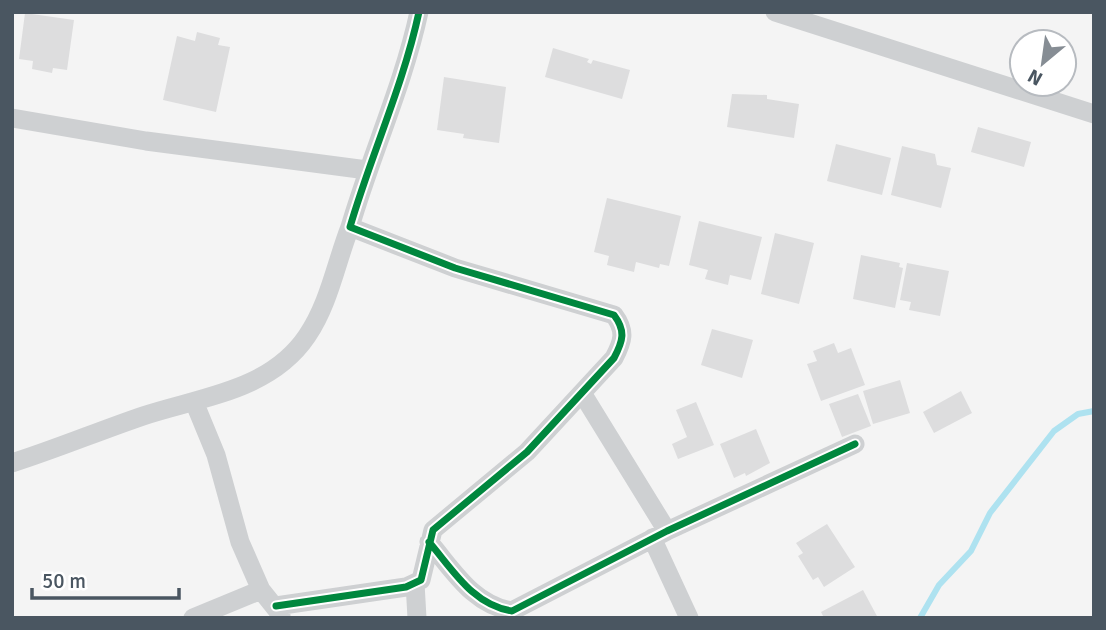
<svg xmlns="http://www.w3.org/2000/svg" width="1106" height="630" font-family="Signika,sans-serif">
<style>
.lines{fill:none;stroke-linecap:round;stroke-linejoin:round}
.stream{stroke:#aee2f0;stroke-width:6}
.building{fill:#ddddde}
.minor{stroke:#ced0d2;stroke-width:19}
.cycleway-casing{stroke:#fff;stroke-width:11}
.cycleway{stroke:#00873e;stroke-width:7}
</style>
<rect width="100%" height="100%" fill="#f4f4f4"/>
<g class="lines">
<path class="stream" d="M920 618 939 585 971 551 990 513 1054 431 1078 414 1094 411"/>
</g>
<path class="building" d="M25 13 74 20 67 70 53 68 52 73 32 69 33 61 19 59Z
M197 32 220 38 218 45 230 47 216 112 163 100 177 36 195 41Z
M553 48 589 59 587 62 591 64 593 60 630 70 622 99 545 77Z
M444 77 506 87 499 143 463 138 464 134 437 130Z
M732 94 767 95V99L799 104 794 138 727 127Z
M978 127 1031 142 1024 167 971 152Z
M836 144 891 158 882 195 827 181Z
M902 146 935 154 937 165 951 168 941 208 891 195Z
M607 198 681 216 669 266 660 264 659 268 636 262 634 272 607 265 609 256 594 252Z
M699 221 762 237 751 280 730 275 728 285 705 279 708 270 689 265Z
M775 233 814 243 799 304 761 294Z
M861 255 900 263 899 267 903 268 895 308 853 299Z
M907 263 949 271 940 316 909 310 911 302 900 300Z
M712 329 753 340 742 378 701 365Z
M834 343 838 353 851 348 865 385 821 401 807 364 817 361 813 351Z
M900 380 910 413 873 424 863 391Z
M961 391 972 413 934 433 923 412Z
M858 394 871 426 842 437 829 404Z
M696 402 714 445 678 459 672 444 687 437 676 410Z
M756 429 770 463 746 476 745 473 734 478 720 444Z
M827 524 855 567 824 587 818 577 813 580 798 556 803 553 796 543Z
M863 590 878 618H824L821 612Z"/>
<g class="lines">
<path class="minor" d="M775 12 1094 114
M12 118 146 141 367 170
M582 393 667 531
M195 404 216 455 240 542 261 590 281 615
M12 463C56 449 99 431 143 416 200 397 270 391 307 336 329 304 336 263 350 227
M652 538 689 618
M429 542C453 570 473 605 512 611L667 531 855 444
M415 583 417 618
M276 606 406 587 421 580 433 530 527 452 614 358C623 341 626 331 614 315L455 268 350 227C371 155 403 86 419 12
M193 618 261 590"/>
<defs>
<path id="cycleway" d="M429 542C453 570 473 605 512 611L667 531 855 444
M276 606 406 587 421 580 433 530 527 452 614 358C623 341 626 331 614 315L455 268 350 227C371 155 403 86 419 12"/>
</defs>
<use href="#cycleway" class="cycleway-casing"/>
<use href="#cycleway" class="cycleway"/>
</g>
<rect width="1106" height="630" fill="none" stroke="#4a5661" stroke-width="28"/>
<g transform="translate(1043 63) rotate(209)"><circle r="33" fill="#ffffff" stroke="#b7bbc0" stroke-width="2"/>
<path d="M0-5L12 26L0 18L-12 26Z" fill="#868d94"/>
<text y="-10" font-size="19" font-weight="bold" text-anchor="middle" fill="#4a5661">N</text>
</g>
<path d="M32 588v10h147v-10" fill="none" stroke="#4a5661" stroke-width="3.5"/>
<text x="42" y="588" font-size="21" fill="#4a5661" stroke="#ffffff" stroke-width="5" paint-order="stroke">50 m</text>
</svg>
